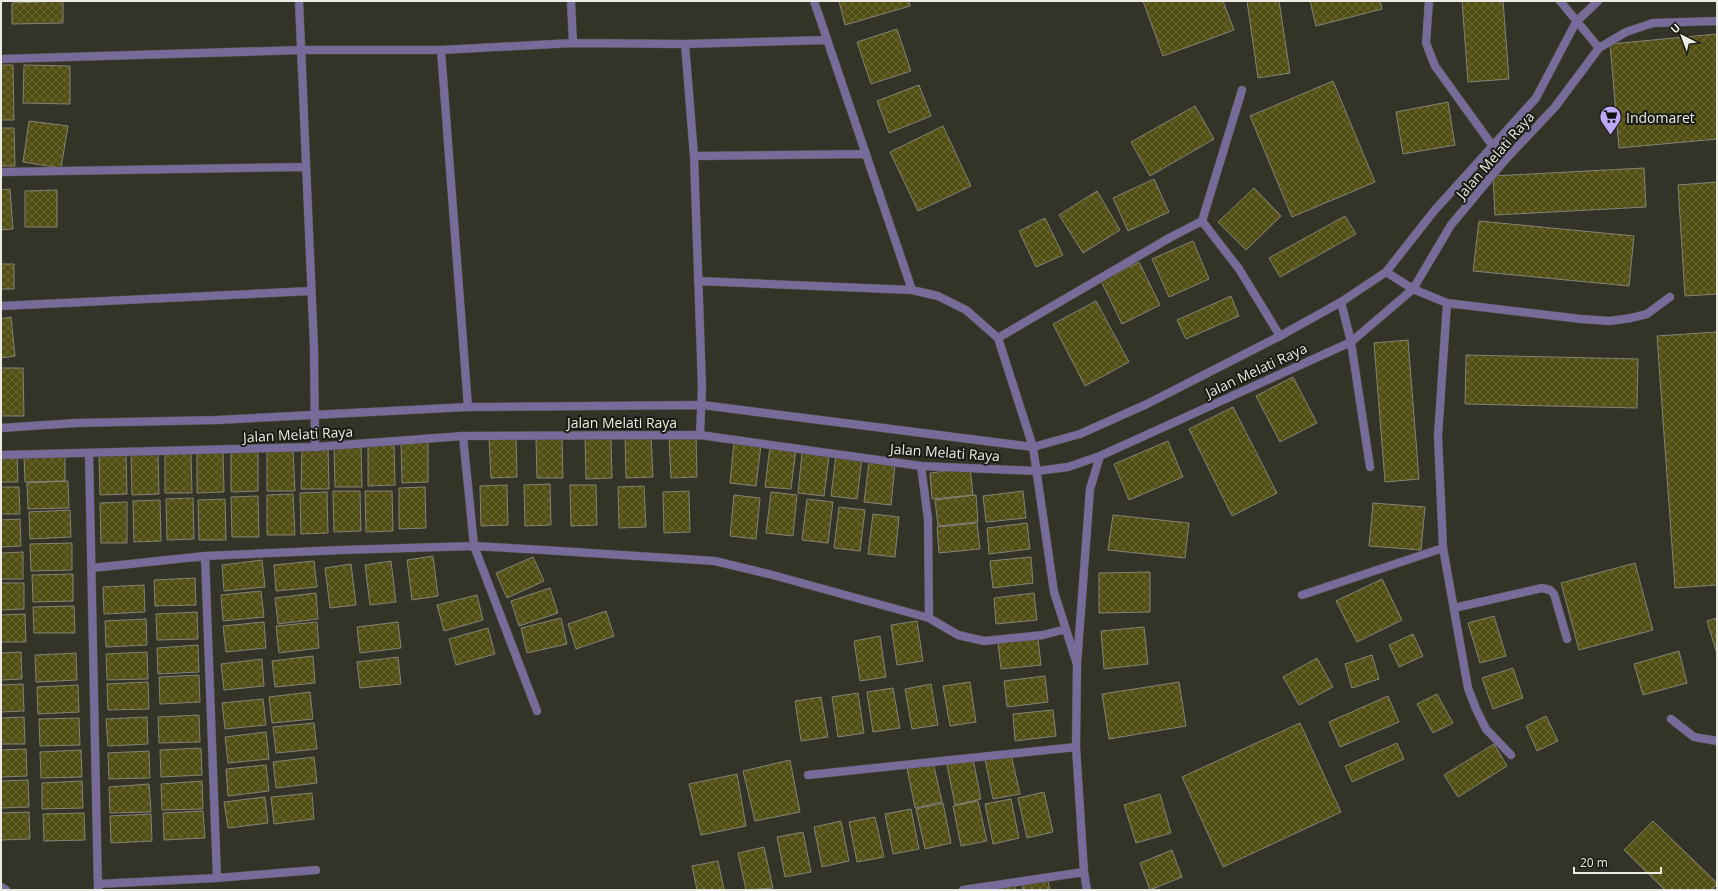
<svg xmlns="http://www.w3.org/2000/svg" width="1718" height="891" font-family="'Open Sans',sans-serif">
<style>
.building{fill:url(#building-cross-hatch);stroke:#838376}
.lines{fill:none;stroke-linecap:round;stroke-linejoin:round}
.service-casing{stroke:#515046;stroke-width:9}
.minor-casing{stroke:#515046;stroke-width:9}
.tertiary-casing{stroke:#515046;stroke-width:9}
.service{stroke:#776c99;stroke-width:8}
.minor{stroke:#776c99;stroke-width:8}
.tertiary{stroke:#776c99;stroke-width:8}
.labels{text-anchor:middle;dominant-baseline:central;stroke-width:4;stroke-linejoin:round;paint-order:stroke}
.poi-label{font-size:14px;fill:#ebebe4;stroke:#1b1b16;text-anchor:start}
.street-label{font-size:14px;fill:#ebebe4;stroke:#1b1b16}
</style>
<defs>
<pattern id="building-cross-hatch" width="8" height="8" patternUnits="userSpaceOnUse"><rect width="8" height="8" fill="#524f15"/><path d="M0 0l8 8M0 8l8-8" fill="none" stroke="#6b6837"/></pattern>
</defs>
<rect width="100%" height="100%" fill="#343328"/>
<path class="building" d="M63 1V23L12 24V3Z
M839 1H909L910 6 845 25Z
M1143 1H1223L1234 30 1163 56Z
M1247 1H1279L1290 73 1258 78Z
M1310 1H1380L1382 9 1316 26Z
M1462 1H1503L1509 79 1468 82Z
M897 29 911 71 871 84 857 42Z
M1717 34V139L1619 148 1610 44Z
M1 65H13L14 120H1Z
M24 65 70 66V104L23 103Z
M1333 81 1375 182 1292 217 1250 116Z
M919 85 931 116 889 133 877 101Z
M1448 102 1455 145 1403 154 1396 112Z
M1195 106 1214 139 1150 176 1131 142Z
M29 121 68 126 61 168 23 162Z
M943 126 971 186 918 211 890 152Z
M1 128H14L15 166H1Z
M1644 168 1646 207 1495 215 1493 176Z
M1154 179 1169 212 1128 231 1113 198Z
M1717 182V294L1685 296 1678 185Z
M1254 188 1281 216 1246 250 1218 222Z
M10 189 13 229 1 230V190Z
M57 190V227H25V191Z
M1097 191 1120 230 1083 253 1059 215Z
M1345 216 1356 234 1280 277 1269 258Z
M1045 218 1063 255 1036 267 1019 231Z
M1479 221 1634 236 1629 286 1473 271Z
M1193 241 1209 279 1169 297 1152 259Z
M1139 262 1160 305 1122 324 1101 281Z
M1 264H14V289H1Z
M1231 296 1239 316 1186 339 1177 320Z
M1096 301 1129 362 1085 386 1053 324Z
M11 317 15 356 1 358V319Z
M1717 332V585L1675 588 1657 336Z
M1408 340 1419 479 1385 482 1374 343Z
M1466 355 1638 359 1637 408 1465 404Z
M1 368H23L24 416H1Z
M1293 377 1317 423 1280 442 1256 396Z
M1233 407 1277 493 1232 516 1189 429Z
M516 436 517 477 491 478 489 438Z
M651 436 653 477 626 478 625 437Z
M696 436 697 477 671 478 669 437Z
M562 437 563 478H537L536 438Z
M611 437 612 478 586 479 585 438Z
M428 441V482L402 483 401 442Z
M1168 441 1183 477 1129 500 1114 464Z
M734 442 761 445 756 486 730 483Z
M394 444 395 485 368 486V445Z
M361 446 362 487H335L334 447Z
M770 446 796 449 791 489 765 487Z
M302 448H328L329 489H301Z
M258 450V491L231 492V451Z
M293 450 295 491H267V451Z
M223 451 224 492 197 493V452Z
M165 452H191L192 493H165Z
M126 453 127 494 100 495 99 454Z
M158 453 159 494 132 495 131 454Z
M802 453 829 456 824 496 798 493Z
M65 454V481L25 482 24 455Z
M1 455H17L18 482H1Z
M836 455 862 458 857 499 831 496Z
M869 462 895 465 891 505 864 502Z
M970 468 973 495 932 499 930 473Z
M68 481 69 508 28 509 27 483Z
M550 484 551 525 525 526 524 485Z
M507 485 508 525 481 526 480 486Z
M570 485H596L597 525 571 526Z
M644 486 646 527 619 528 618 487Z
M1 487H19L20 514H1Z
M425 487 426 528 399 529V488Z
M333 491H360L361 531 334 532Z
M365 491H392L393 531 366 532Z
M689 491 690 532 664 533 663 492Z
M1023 491 1026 518 986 522 983 496Z
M327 492 328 533 301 534 300 493Z
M771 492 797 495 793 536 766 533Z
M293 494 295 535H267V495Z
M734 495 760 498 756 539 730 536Z
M976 495 978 522 938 526 935 500Z
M258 496 259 537H232L231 497Z
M193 498 194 539 167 540 166 499Z
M225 499 226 540H199L198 500Z
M807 499 833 502 828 543 802 540Z
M160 500 161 541 134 542 133 501Z
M127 502V543H101L100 503Z
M1373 503 1425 507 1421 550 1369 546Z
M839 507 865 510 860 551 834 548Z
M70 510 71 537 30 539 29 512Z
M873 514 899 517 895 557 868 554Z
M1113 515 1189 523 1185 558 1108 550Z
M20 519 21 546 1 547V520Z
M977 523 980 549 939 553 937 527Z
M1027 523 1030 549 989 554 987 528Z
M72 543V570L31 571 30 544Z
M23 552V579H1V553Z
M433 556 438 596 412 600 407 560Z
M533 557 544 581 507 598 496 573Z
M1031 557 1033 583 993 588 990 561Z
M262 560 265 587 224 591 222 565Z
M314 561 317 587 276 591 274 565Z
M391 561 396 602 370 605 365 565Z
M1635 563 1653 630 1579 650 1561 583Z
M351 564 356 605 330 608 325 568Z
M1150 572V612L1099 613V573Z
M73 574V601L33 602 32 575Z
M195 578 196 605 155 606 154 580Z
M1382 579 1402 620 1357 642 1336 601Z
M1 583H24V609L1 610Z
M144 585 145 612 104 614 103 587Z
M550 588 558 613 519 626 511 601Z
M261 591 264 617 223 621 221 595Z
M316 593 318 619 278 624 275 598Z
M1034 593 1037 620 996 624 994 598Z
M477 595 483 620 444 631 437 605Z
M74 606 75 633H34L33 607Z
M606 611 614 636 576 649 568 624Z
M197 612 198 639 157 640 156 614Z
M25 614 26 642H1V615Z
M1494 616 1506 656 1480 663 1468 623Z
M561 618 567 644 527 653 521 628Z
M1717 618V654L1707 621Z
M146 619 147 645 106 647 105 621Z
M917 621 923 661 897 665 891 625Z
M264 622 266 648 226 652 223 626Z
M317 622 319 648 279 653 276 626Z
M398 622 401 648 360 653 357 627Z
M1144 627 1148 664 1104 669 1101 631Z
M488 628 495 654 456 665 449 639Z
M1413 634 1423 656 1399 667 1389 645Z
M880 636 886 677 860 681 854 641Z
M1038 639 1041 665 1001 669 998 643Z
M198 645 199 672 158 674 157 648Z
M1679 651 1687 683 1643 695 1634 664Z
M21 652 22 679 1 680V653Z
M147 652 148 679 107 680 106 654Z
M76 653 77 680 36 682 35 655Z
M1372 655 1379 679 1352 688 1345 664Z
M313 656 315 683 275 687 272 661Z
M398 657 401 684 360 688 357 662Z
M1317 658 1333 687 1299 705 1283 677Z
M262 659 264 686 224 690 221 664Z
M1513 668 1523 698 1493 709 1482 678Z
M199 675 200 702 160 704 159 677Z
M1045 676 1048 702 1007 707 1004 681Z
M148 682 149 709 108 710 107 684Z
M970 682 976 722 950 726 943 686Z
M1179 682 1186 726 1109 739 1102 694Z
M23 684 24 711 1 712V685Z
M931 684 938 725 912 729 905 689Z
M78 685 79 712 38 714 37 687Z
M893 688 900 728 873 732 867 692Z
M310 692 313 719 272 723 269 697Z
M858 693 864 733 838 737 832 697Z
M1437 694 1453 723 1433 733 1417 704Z
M1388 696 1399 722 1340 747 1329 722Z
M821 697 828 737 801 741 795 701Z
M263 699 266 725 225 729 222 703Z
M1053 710 1056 736 1015 741 1013 714Z
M199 715 200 742 159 743 158 717Z
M1546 716 1558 741 1537 751 1526 726Z
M24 717 25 744H1V718Z
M147 717 148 744 108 746 106 719Z
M79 718 80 745 40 746 39 719Z
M314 723 317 749 276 753 273 727Z
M1300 723 1341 812 1223 867 1182 777Z
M266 732 269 759 228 763 225 737Z
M1397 743 1404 759 1352 782 1345 766Z
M1494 744 1507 766 1458 797 1444 775Z
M201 748 202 775 161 777 160 750Z
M26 749 27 776 1 777V750Z
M81 750 82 777 41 778 40 752Z
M149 751 150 778 109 779 108 753Z
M1011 754 1020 794 993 799 985 759Z
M314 757 317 783 276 788 273 762Z
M973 759 981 799 955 805 947 765Z
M790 760 800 812 755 821 743 771Z
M933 762 942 802 915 808 907 768Z
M266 765 269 791 228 796 226 769Z
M737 774 746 826 701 835 689 784Z
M28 780 29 807 1 808V781Z
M82 781 83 808 42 809V783Z
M202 781 203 809 162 810 161 784Z
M149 784 151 812 110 813 109 787Z
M1044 792 1053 832 1027 838 1018 798Z
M312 793 314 819 274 824 271 797Z
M1160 794 1171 833 1136 843 1124 805Z
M265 797 268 823 228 828 224 802Z
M1011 799 1019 838 993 844 985 804Z
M978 801 987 841 961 846 953 806Z
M943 803 951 843 925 849 916 809Z
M911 809 919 849 893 854 885 814Z
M203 811 205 838 164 840 163 813Z
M29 812 30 839 1 840V813Z
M84 813 85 840 44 841 43 814Z
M151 814 152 841 111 843 110 816Z
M875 817 884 857 857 862 849 822Z
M841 821 849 861 822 867 814 827Z
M1653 821 1717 883 1712 890H1665L1624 850Z
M803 832 811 872 785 877 777 837Z
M764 847 773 888 746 890 738 853Z
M1172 850 1182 877 1150 890 1140 863Z
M718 861 724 890H697L692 866Z
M1048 881 1050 890H1023L1022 884Z
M1015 886V890H989Z"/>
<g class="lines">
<defs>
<path id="service" d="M1429 1 1426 43 1435 66 1492 145 1505 160
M1302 595 1443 548
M1454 608 1542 588 1550 590 1554 594 1567 639"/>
<path id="minor" d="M299 1 314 348 315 447
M814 1 912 290 938 296 966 310 998 338 1033 447 1054 592 1077 664
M1560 1 1599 48
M573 43 685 44 827 40
M685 44 694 156 702 387 700 435
M441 50 468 407
M1 59 302 50H441L573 43 571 1
M694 156 866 154
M1 172 306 167
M1202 221 1239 269 1280 336
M1386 272 1413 289 1447 303 1581 319 1610 321 1631 318 1647 314 1670 297
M698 281 912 290
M1341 302 1351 342 1370 467
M1447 303 1438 436 1443 548 1468 688 1476 709 1486 729 1511 755
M1 306 311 291
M998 338 1171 237 1202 221 1242 90
M463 436 474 546 537 711
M89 453 98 890
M921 466 928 519 929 618
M205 556 217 878
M92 568 205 556 342 550 474 546 544 550 715 561 769 574 929 618 958 635 984 641 1043 635 1066 629
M1671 719 1694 737 1717 741
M808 775 1076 747
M98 884 217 878 316 870
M1 887 6 890
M963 890 1084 872
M1087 890 1084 872 1076 747 1077 664 1090 489 1100 456"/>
<path id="tertiary" d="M1 428 76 423 217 420 468 407 702 405 1033 447 1080 434 1147 404 1280 336 1341 302 1386 272 1434 211 1536 98 1576 22 1598 1
M1 455 315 447 463 436 700 435 921 466 1037 471 1068 467 1100 456 1351 342 1413 289 1451 225 1505 160 1555 107 1599 48 1626 32 1653 23 1717 21"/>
</defs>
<use href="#service" class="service-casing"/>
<use href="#minor" class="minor-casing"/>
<use href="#tertiary" class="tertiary-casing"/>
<use href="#service" class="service"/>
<use href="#minor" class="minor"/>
<use href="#tertiary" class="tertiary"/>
</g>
<defs>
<symbol id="supermarket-pin" viewBox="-11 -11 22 30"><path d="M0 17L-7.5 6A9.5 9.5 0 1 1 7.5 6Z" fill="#bda9f5" stroke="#1b1b16"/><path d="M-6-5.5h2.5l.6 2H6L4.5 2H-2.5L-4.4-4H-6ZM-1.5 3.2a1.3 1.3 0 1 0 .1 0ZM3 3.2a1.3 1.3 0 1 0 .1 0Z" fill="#111"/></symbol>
</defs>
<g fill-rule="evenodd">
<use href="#supermarket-pin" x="1598" y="104" width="25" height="34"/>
</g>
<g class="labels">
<g class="poi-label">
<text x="1626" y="117">Indomaret</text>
</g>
<g class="street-label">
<text transform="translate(1495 155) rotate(-49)">Jalan Melati Raya</text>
<text transform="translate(1256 370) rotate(-25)">Jalan Melati Raya</text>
<text x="622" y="422">Jalan Melati Raya</text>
<text transform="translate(298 434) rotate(-3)">Jalan Melati Raya</text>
<text transform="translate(945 452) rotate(4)">Jalan Melati Raya</text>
</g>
</g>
<rect width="1718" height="891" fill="none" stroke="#ebebe4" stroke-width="4"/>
<g transform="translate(1682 36) rotate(318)" stroke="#1b1b16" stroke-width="3" paint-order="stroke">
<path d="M0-3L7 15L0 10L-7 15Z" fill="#ebebe4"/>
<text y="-6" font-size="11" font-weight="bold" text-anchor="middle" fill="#ebebe4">U</text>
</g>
<path d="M1574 867v6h87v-6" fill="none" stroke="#ebebe4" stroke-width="2"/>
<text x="1580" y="867" font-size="12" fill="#ebebe4" stroke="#1b1b16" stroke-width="3" paint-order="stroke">20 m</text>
</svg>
